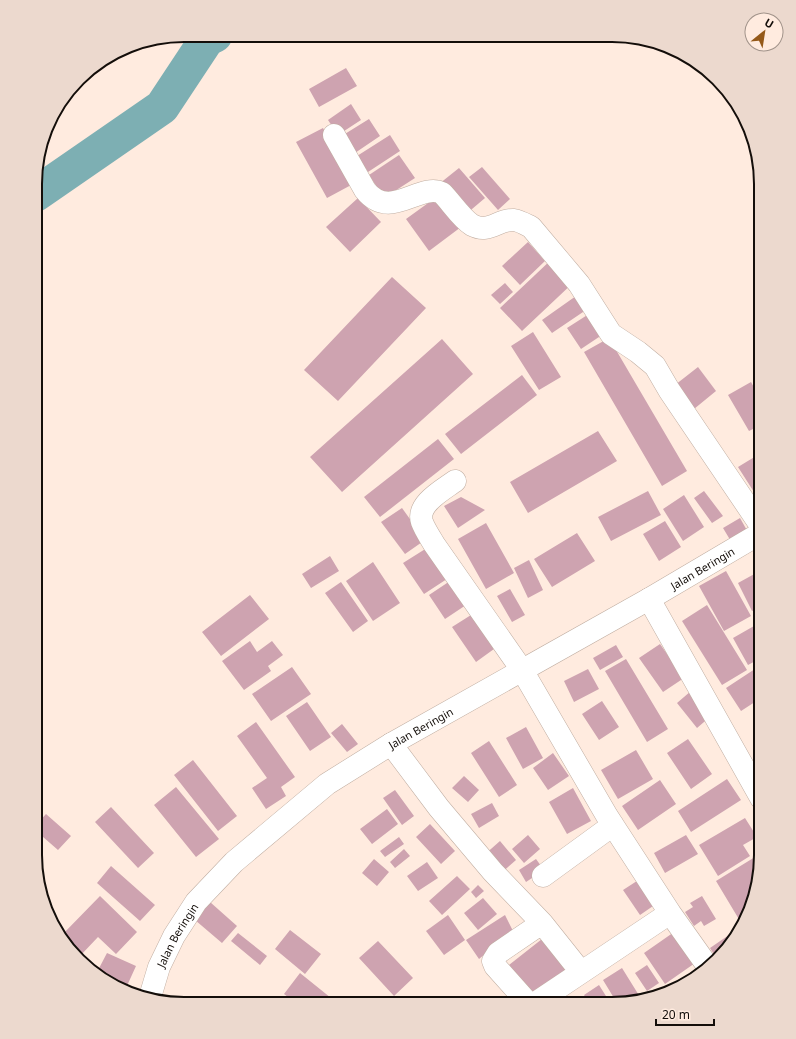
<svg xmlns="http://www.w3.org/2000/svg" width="796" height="1039" font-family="'Noto Sans',sans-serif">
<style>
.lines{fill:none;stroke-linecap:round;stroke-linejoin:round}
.river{stroke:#7dafb3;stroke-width:35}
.building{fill:#cea3b0}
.minor-casing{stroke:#c0aea2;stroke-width:23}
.tertiary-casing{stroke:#c0aea2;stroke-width:23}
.minor{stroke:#fff;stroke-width:22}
.tertiary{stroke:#fff;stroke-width:22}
.labels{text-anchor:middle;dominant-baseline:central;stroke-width:3;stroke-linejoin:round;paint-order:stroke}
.street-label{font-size:11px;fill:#140e0a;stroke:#ffebdf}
.rim{fill:none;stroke:#140e0a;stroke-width:2}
</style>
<rect width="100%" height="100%" fill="#ffebdf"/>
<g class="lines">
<path class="river" d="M36 194 162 107 207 39 215 35"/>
</g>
<path class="building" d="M346 68 357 86 319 107 309 89Z
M351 104 361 120 338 135 328 120Z
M369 119 380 136 352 155 340 137Z
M323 128 353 184 327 198 296 142Z
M390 135 400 151 368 172 357 156Z
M399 155 415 178 384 198 369 175Z
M482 167 510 199 498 210 469 177Z
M459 168 485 198 465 215 439 184Z
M442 193 465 224 429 251 406 219Z
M358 198 381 222 350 252 326 227Z
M528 242 545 261 520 285 502 266Z
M553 258 575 281 522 331 500 308Z
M392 277 426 308 338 401 304 370Z
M505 283 513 292 500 304 491 295Z
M576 296 586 310 552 333 542 320Z
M592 312 605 333 581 349 567 328Z
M533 332 561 377 539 390 511 346Z
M609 338 687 471 662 486 584 352Z
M442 339 473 374 342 492 310 457Z
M698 367 716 391 694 409 675 385Z
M522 375 537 395 461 454 445 434Z
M751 382 761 400V425L749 431 728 395Z
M598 431 617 461 528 513 510 482Z
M438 439 454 459 380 517 364 497Z
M761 453V503L738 467Z
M648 491 661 515 611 541 598 517Z
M704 491 723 516 712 523 694 498Z
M684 495 704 527 683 541 663 509Z
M461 497 485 510 458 528 444 506Z
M402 508 425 540 405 554 381 522Z
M740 518 749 534 732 543 723 528Z
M665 521 681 547 659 561 643 534Z
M486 523 514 573 486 589 458 539Z
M577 533 595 561 552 587 534 559Z
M430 546 450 577 424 594 403 563Z
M330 556 339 571 311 588 302 574Z
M529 560 543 590 528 598 514 568Z
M373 562 400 603 373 621 346 581Z
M726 571 751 616 724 631 699 586Z
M758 572 761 578V607L752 611 738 583Z
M450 581 466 605 445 619 429 595Z
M341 582 368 621 353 632 325 593Z
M510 589 525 615 512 622 497 596Z
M250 595 269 619 221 656 202 632Z
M707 605 747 670 722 685 682 621Z
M471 615 494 649 476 662 452 627Z
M761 622V658L748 665 733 638Z
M250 641 257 652 272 641 283 655 268 666 271 671 244 690 222 661Z
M660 644 684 678 663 692 639 658Z
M616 645 623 657 600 670 593 658Z
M626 659 668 729 647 742 605 671Z
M761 665V698L741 711 726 688Z
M292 667 311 694 271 721 252 694Z
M588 669 599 689 574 702 564 681Z
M691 691 711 716 697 728 677 703Z
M602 701 619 727 599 740 582 714Z
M307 702 331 737 310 751 286 716Z
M256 722 295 777 281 787 286 796 266 809 252 788 267 778 237 736Z
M342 724 358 744 347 752 331 733Z
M526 727 543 758 523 769 506 738Z
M688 739 712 774 691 789 667 753Z
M489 741 517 785 499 797 471 753Z
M636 750 653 779 618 799 601 770Z
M553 753 569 776 548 790 533 768Z
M193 760 237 816 218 831 174 775Z
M464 776 479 790 468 802 452 788Z
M727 779 741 800 691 832 678 811Z
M660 780 676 804 638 830 622 806Z
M176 787 219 839 196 857 154 805Z
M573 788 591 821 567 834 549 802Z
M395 790 414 816 402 825 383 798Z
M492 803 499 816 479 828 471 814Z
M111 807 154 853 138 868 95 822Z
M387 809 398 824 372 844 360 829Z
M46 814 71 836 58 850 35 830V826Z
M745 818 757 837 743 845 750 856 718 876 699 845Z
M430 824 455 851 441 864 416 837Z
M528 835 540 849 524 863 512 849Z
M686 835 698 854 665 873 654 853Z
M399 837 404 844 385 857 380 851Z
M500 841 516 860 499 875 483 856Z
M404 849 410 856 395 868 390 862Z
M755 857 760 866 753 903 746 917 740 921 716 881Z
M374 859 389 872 377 886 362 873Z
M536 859 544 870 526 882 519 870Z
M427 862 438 878 418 891 407 876Z
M111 866 155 905 140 921 97 883Z
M457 876 470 889 442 915 429 901Z
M640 879 656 904 640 915 623 890Z
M478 885 484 891 476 898 471 892Z
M100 896 137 932 116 954 98 937 80 956 61 936Z
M702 896 716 919 704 926 701 921 694 926 685 912 693 907 690 903Z
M483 898 497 914 478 930 464 913Z
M210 902 237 926 222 943 195 920Z
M448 915 465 940 444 955 426 931Z
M505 915 513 931 479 959 466 940Z
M742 926 736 938 717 959 710 948Z
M290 930 321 954 305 974 275 949Z
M677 930 698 961 665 984 644 953Z
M238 933 267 956 260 965 231 941Z
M542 939 568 970 531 1000 505 968Z
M378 941 413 978 394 996 359 958Z
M107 953 136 966 126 988 101 979 96 974Z
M647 965 659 983 647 991 635 973Z
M622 968 640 997 617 1003 603 980Z
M300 973 336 1002 335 1003H296L284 994Z
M599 985 611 1004H590L584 995Z"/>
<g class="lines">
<defs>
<path id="minor" d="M334 135 365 190C390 222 420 182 442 193 451 202 461 218 472 225 489 234 498 219 514 220 520 221 525 224 531 227L579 284 611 334 638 352 655 366 669 390 761 526
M455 481C443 490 416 504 422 522 425 530 430 537 434 544L522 670 607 816 670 913 534 1004
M649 599 761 798
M391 744 439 808 493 872 542 923 581 972
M543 876 613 825
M670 913 709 968
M529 1004 495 966 493 961 498 953 542 923"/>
<g id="tertiary">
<path id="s1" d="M150 997 159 967 174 936 196 902 234 862 327 784 391 744 649 599 761 533"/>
</g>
</defs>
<use href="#minor" class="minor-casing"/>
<use href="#tertiary" class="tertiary-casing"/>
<use href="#minor" class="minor"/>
<use href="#tertiary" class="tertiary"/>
</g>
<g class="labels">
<g class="street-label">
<text stroke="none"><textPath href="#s1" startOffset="716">Jalan Beringin</textPath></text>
<text stroke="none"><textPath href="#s1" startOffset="392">Jalan Beringin</textPath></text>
<text stroke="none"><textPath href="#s1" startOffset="68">Jalan Beringin</textPath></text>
</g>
</g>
<path d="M0 0H796V1039H0ZM184 42H612A142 142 0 0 1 754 184V855A142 142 0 0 1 612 997H184A142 142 0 0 1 42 855V184A142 142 0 0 1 184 42Z" fill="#ecd9ce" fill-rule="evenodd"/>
<path class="rim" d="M184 42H612A142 142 0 0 1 754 184V855A142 142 0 0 1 612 997H184A142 142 0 0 1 42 855V184A142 142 0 0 1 184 42Z"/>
<g transform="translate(764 32) rotate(30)"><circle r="19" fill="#ffebdf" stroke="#a1938a"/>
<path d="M0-3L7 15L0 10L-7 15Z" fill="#955919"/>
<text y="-6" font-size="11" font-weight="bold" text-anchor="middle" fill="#140e0a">U</text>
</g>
<path d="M656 1019v6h58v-6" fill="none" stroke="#140e0a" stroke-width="2"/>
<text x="662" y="1019" font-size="12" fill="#140e0a" stroke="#ffebdf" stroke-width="3" paint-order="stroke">20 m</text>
</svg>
